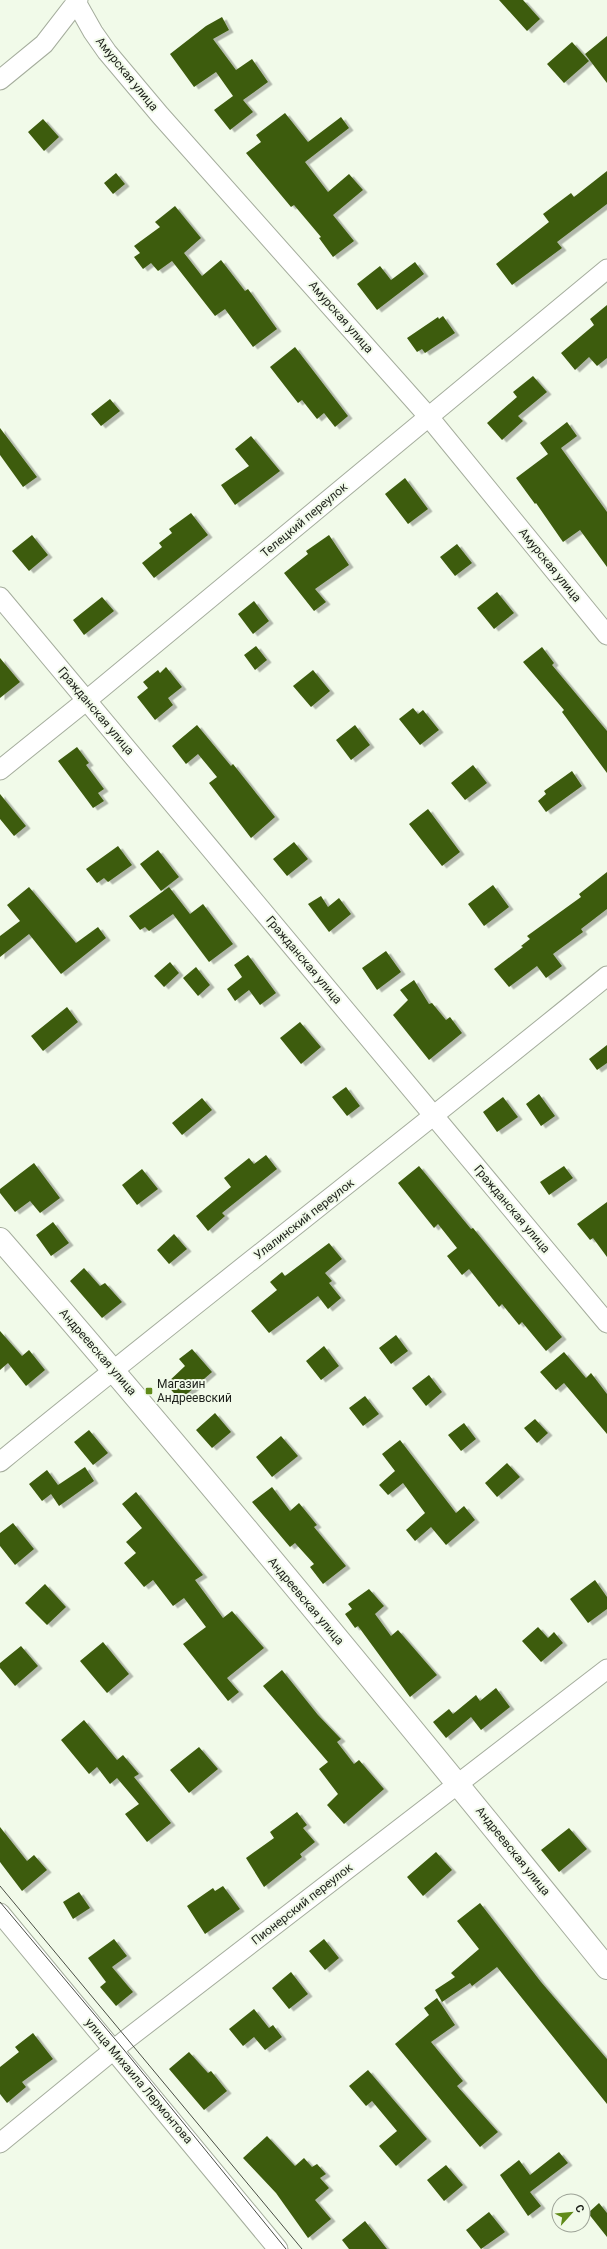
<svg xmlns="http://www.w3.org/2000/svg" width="607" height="2249" font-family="Roboto,sans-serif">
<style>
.building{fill:#3d5b0d;filter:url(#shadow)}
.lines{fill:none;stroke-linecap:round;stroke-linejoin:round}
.minor-casing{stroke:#a5ad9d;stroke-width:21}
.tertiary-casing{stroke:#a5ad9d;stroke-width:24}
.minor{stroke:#fff;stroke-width:19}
.tertiary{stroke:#fff;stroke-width:22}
.tram{stroke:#4b4f46;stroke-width:1}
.poi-dot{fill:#608a19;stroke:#f1fae9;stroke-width:1.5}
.labels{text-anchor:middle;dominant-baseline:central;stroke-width:4;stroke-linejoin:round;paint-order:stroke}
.street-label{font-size:12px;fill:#1c1f19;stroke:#f1fae9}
.poi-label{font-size:12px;fill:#1c1f19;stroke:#f1fae9;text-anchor:start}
</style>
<defs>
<filter id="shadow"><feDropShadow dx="4.5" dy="2.5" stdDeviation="0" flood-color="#0004"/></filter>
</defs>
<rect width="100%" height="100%" fill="#f1fae9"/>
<path class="building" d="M499 0H523L540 19 527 31Z
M222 17 229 30 213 39 236 70 252 59 268 82 243 100 253 112 230 130 214 110 233 96 216 72 194 87 170 54 206 26Z
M607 36V83L585 54Z
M572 42 589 61 564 83 547 64Z
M285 113 308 142 341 117 349 128 305 162 328 192 349 174 363 190 333 215 354 241 333 257 319 238 321 237 294 205 291 207 246 153 261 142 256 135Z
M43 119 59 137 44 151 28 132Z
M607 171V204L557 242 562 248 512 285 496 264 549 222 543 214 571 193 574 197Z
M116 173 125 184 113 194 104 183Z
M175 206 201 238 184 253 202 276 221 260 245 291 248 289 277 329 253 347 225 309 215 316 172 261 158 271 151 263 143 269 134 257 140 253 134 246 160 227 155 222Z
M415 262 424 274 377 310 357 284 380 266 391 280Z
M607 305V358L597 366 589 357 575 370 561 353 594 325 590 319Z
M443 316 455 333 425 353 422 349 417 352 407 338 438 317 439 319Z
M295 347 348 416 335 427 324 413 317 419 302 400 298 403 270 367Z
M533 376 547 392 518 416 523 421 502 440 487 423 517 397 513 392Z
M110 399 120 411 101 426 91 414Z
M567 422 577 436 561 448 607 512V567L580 530 563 542 536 503 535 504 516 478 548 454 540 443Z
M0 428 37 477 23 487 0 455Z
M251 436 280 471 235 505 221 485 249 466 235 449Z
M405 478 428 509 408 524 385 494Z
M191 513 208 535 154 578 142 563 162 547 159 543 172 533 169 529Z
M32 535 48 555 29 571 12 551Z
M329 535 349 565 315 589 326 602 314 611 284 573 308 554 306 551Z
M457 544 472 563 455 576 440 557Z
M497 592 514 613 494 629 477 608Z
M102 597 114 611 84 635 73 620Z
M254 601 269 621 253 634 238 614Z
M256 646 267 660 255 670 244 655Z
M542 647 554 663 552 665 607 731V773L562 712 564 710 523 662Z
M0 658 20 682 0 698Z
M166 667 182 687 168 698 173 705 155 720 137 697 148 688 143 682 158 670 160 673Z
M313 670 330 691 311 707 293 686Z
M413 708 418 714 423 710 439 730 420 745 399 719Z
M197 725 231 766 233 764 275 817 251 838 209 783 217 777 198 754 186 764 172 746Z
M355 725 370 745 351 760 336 740Z
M77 747 89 763 86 765 104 789 98 793 104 801 93 808 58 761Z
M473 765 487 783 465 800 451 783Z
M572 771 582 786 546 812 538 801 546 794 544 791Z
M0 794 26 826 14 836 0 819Z
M428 809 460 852 442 866 409 824Z
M294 842 308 859 287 876 273 859Z
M118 846 132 865 108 882 104 878 97 883 86 869Z
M158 850 179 877 161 891 140 864Z
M607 872V909L581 929 583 932 553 954 562 966 546 978 537 966 509 987 494 969 523 947 521 946 530 939 527 936 581 897 579 894Z
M493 885 509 907 484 926 468 904Z
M29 887 76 943 98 927 106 938 61 974 29 934 0 957V936L20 921 7 905Z
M169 887 190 914 203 904 233 944 209 962 173 914 149 931 145 927 140 930 129 916Z
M321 896 328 907 339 898 351 914 329 932 308 904Z
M386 951 401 972 377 990 362 968Z
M248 955 276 993 260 1005 249 990 235 1001 227 989 242 977 234 965Z
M170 962 179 973 164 987 154 976Z
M196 967 210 985 198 996 183 978Z
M414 980 429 1004 432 1003 446 1020 450 1017 462 1033 429 1060 393 1015 408 1000 400 990Z
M67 1007 78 1022 43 1051 31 1036Z
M300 1022 321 1047 301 1064 280 1038Z
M607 1045V1063L597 1070 589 1059Z
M346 1087 360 1106 347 1116 332 1097Z
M539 1094 555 1116 541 1126 526 1104Z
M503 1097 518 1117 497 1132 483 1112Z
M202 1098 212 1110 182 1135 172 1123Z
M266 1155 277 1169 222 1213 225 1216 208 1231 196 1216 231 1187 224 1178 249 1158 254 1164Z
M34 1163 60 1198 40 1213 30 1201 15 1212 0 1193V1189Z
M419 1166 471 1229 473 1228 562 1337 546 1351 522 1322 519 1325 502 1304 499 1307 469 1269 462 1275 447 1256 457 1248 438 1224 434 1228 398 1183Z
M564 1166 573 1178 549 1195 540 1182Z
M142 1169 158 1189 137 1205 122 1185Z
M607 1202V1257L593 1238 590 1240 577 1224Z
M53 1222 69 1243 51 1256 36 1235Z
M174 1234 187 1249 169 1264 157 1250Z
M329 1243 342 1259 325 1273 332 1281 329 1283 341 1298 328 1309 318 1296 269 1333 251 1311 277 1290 270 1282 282 1272 285 1276Z
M84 1268 100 1286 105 1283 122 1302 102 1318 70 1281Z
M0 1331 22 1356 29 1350 45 1370 26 1386 8 1363 0 1370Z
M396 1335 408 1351 391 1364 379 1348Z
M324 1346 339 1366 321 1380 306 1361Z
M192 1349 212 1372 180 1400 166 1384 185 1366 179 1359Z
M564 1352 586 1378 591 1373 607 1394V1434L564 1383 556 1390 540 1372Z
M429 1375 442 1392 426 1406 412 1388Z
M365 1396 379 1414 363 1426 349 1408Z
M215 1413 231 1432 212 1448 196 1430Z
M535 1419 548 1433 537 1443 524 1428Z
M464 1423 476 1439 461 1451 448 1435Z
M89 1430 108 1453 93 1465 74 1442Z
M281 1436 298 1456 272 1477 256 1457Z
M400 1440 456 1513 464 1506 475 1520 446 1545 431 1527 415 1541 406 1530 425 1513 403 1483 388 1495 379 1485 395 1471 382 1454Z
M507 1463 520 1477 497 1497 485 1483Z
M85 1467 94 1481 59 1506 51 1494 42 1501 29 1484 47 1470 58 1485Z
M272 1487 290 1511 299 1503 317 1525 314 1527 346 1566 323 1584 310 1567 314 1564 295 1543 290 1547 252 1502Z
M136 1492 203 1575 195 1580 223 1618 232 1611 264 1648 227 1678 239 1692 228 1701 183 1644 206 1627 184 1598 173 1606 153 1580 144 1587 124 1563 136 1553 126 1542 142 1528 122 1504Z
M13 1523 34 1549 15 1565 0 1546V1533Z
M595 1580 607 1597V1609L588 1623 570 1599Z
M45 1584 66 1607 47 1625 25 1603Z
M369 1589 384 1606 375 1614 391 1636 398 1630 437 1675 410 1697 358 1626 355 1628 345 1614 352 1609 348 1604Z
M538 1627 548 1638 554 1632 563 1643 541 1662 522 1641Z
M103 1642 129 1674 107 1693 80 1661Z
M21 1646 38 1666 15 1686 0 1668V1663Z
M282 1670 318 1715 341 1739 337 1742 354 1764 359 1760 384 1789 344 1824 327 1805 338 1794 319 1769 328 1762 263 1686Z
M496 1688 510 1707 481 1730 471 1717 446 1738 433 1722 449 1709 453 1714 476 1695 480 1701Z
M84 1720 117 1760 123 1755 139 1774 134 1777 171 1823 147 1842 125 1814 139 1804 117 1778 110 1784 97 1767 89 1774 61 1740Z
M199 1747 218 1769 189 1793 170 1770Z
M297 1812 307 1825 303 1828 315 1842 300 1854 302 1857 264 1887 246 1858 274 1838 270 1832Z
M0 1827 27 1861 34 1855 47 1870 22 1891 0 1862Z
M569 1828 587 1849 559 1872 541 1850Z
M436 1852 452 1870 423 1896 407 1877Z
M223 1886 240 1909 205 1934 187 1906 213 1888 215 1891Z
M79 1892 90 1908 73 1919 63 1902Z
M480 1903 541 1982 607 2059V2104L497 1967 472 1986 470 1983 442 2002 435 1990 455 1977 451 1973 479 1949 457 1921Z
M114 1939 127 1956 112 1967 133 1992 116 2006 100 1987 106 1982 88 1958Z
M324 1939 339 1958 325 1970 309 1951Z
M291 1972 308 1994 289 2009 272 1988Z
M437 1998 455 2025 431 2042 463 2081 457 2086 498 2132 480 2147 395 2044 429 2015 424 2008Z
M254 2009 269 2028 273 2025 282 2037 265 2050 254 2037 243 2046 229 2029Z
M33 2033 53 2059 22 2082 26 2087 7 2103 0 2094V2067L19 2052 15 2047Z
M189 2052 208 2073 211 2071 227 2091 204 2110 169 2069Z
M368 2070 427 2139 396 2166 379 2146 397 2131 372 2101 366 2106 349 2086Z
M267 2136 295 2166 304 2158 312 2167 317 2164 326 2174 320 2178 329 2188 315 2200 331 2219 308 2238 276 2193 243 2158Z
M559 2152 568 2163 530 2192 541 2206 528 2216 500 2175 519 2160 530 2175Z
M446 2165 463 2185 444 2201 427 2180Z
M599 2203 607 2213V2237L588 2213Z
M489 2212 505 2232 481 2249 466 2230Z
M365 2221 387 2249H349L342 2240Z"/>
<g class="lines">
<defs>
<path id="minor" d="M75 0 93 32 107 52 160 115 428 416 607 635
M0 80 44 44 78 0
M0 597 607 1323
M0 770 87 700 607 269
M0 1462C201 1298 406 1140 607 976
M0 1913 278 2249
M0 2143 127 2039 607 1669"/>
<path id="tertiary" d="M0 1239C207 1477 408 1722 607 1968"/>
</defs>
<use href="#minor" class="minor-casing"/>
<use href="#tertiary" class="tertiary-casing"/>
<use href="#minor" class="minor"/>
<use href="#tertiary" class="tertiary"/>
<path class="tram" d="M0 1886 302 2249
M0 1902 120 2045 286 2249"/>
</g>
<rect class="poi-dot" x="145" y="1387" width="8" height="8" rx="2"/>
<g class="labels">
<g class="street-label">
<text transform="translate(127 74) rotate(51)">Амурская улица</text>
<text transform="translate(341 317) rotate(49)">Амурская улица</text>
<text transform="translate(304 520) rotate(-40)">Телецкий переулок</text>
<text transform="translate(550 565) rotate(51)">Амурская улица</text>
<text transform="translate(96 711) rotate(50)">Гражданская улица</text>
<text transform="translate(304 960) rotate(50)">Гражданская улица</text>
<text transform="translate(512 1209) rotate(50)">Гражданская улица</text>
<text transform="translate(304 1219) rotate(-38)">Улалинский переулок</text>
<text transform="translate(98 1352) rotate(49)">Андреевская улица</text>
<text transform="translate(306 1601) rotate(50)">Андреевская улица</text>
<text transform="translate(513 1851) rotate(51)">Андреевская улица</text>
<text transform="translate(302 1904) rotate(-38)">Пионерский переулок</text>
<text transform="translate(139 2081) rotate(50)">улица Михаила Лермонтова</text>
</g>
<g class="poi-label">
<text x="157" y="1384">Магазин<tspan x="157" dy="14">Андреевский</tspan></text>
</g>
</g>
<g transform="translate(571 2213) rotate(63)"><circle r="19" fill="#f1fae9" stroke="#9ca296"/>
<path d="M0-3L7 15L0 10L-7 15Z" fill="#608a19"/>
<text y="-6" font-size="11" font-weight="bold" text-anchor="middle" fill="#1c1f19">С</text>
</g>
</svg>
